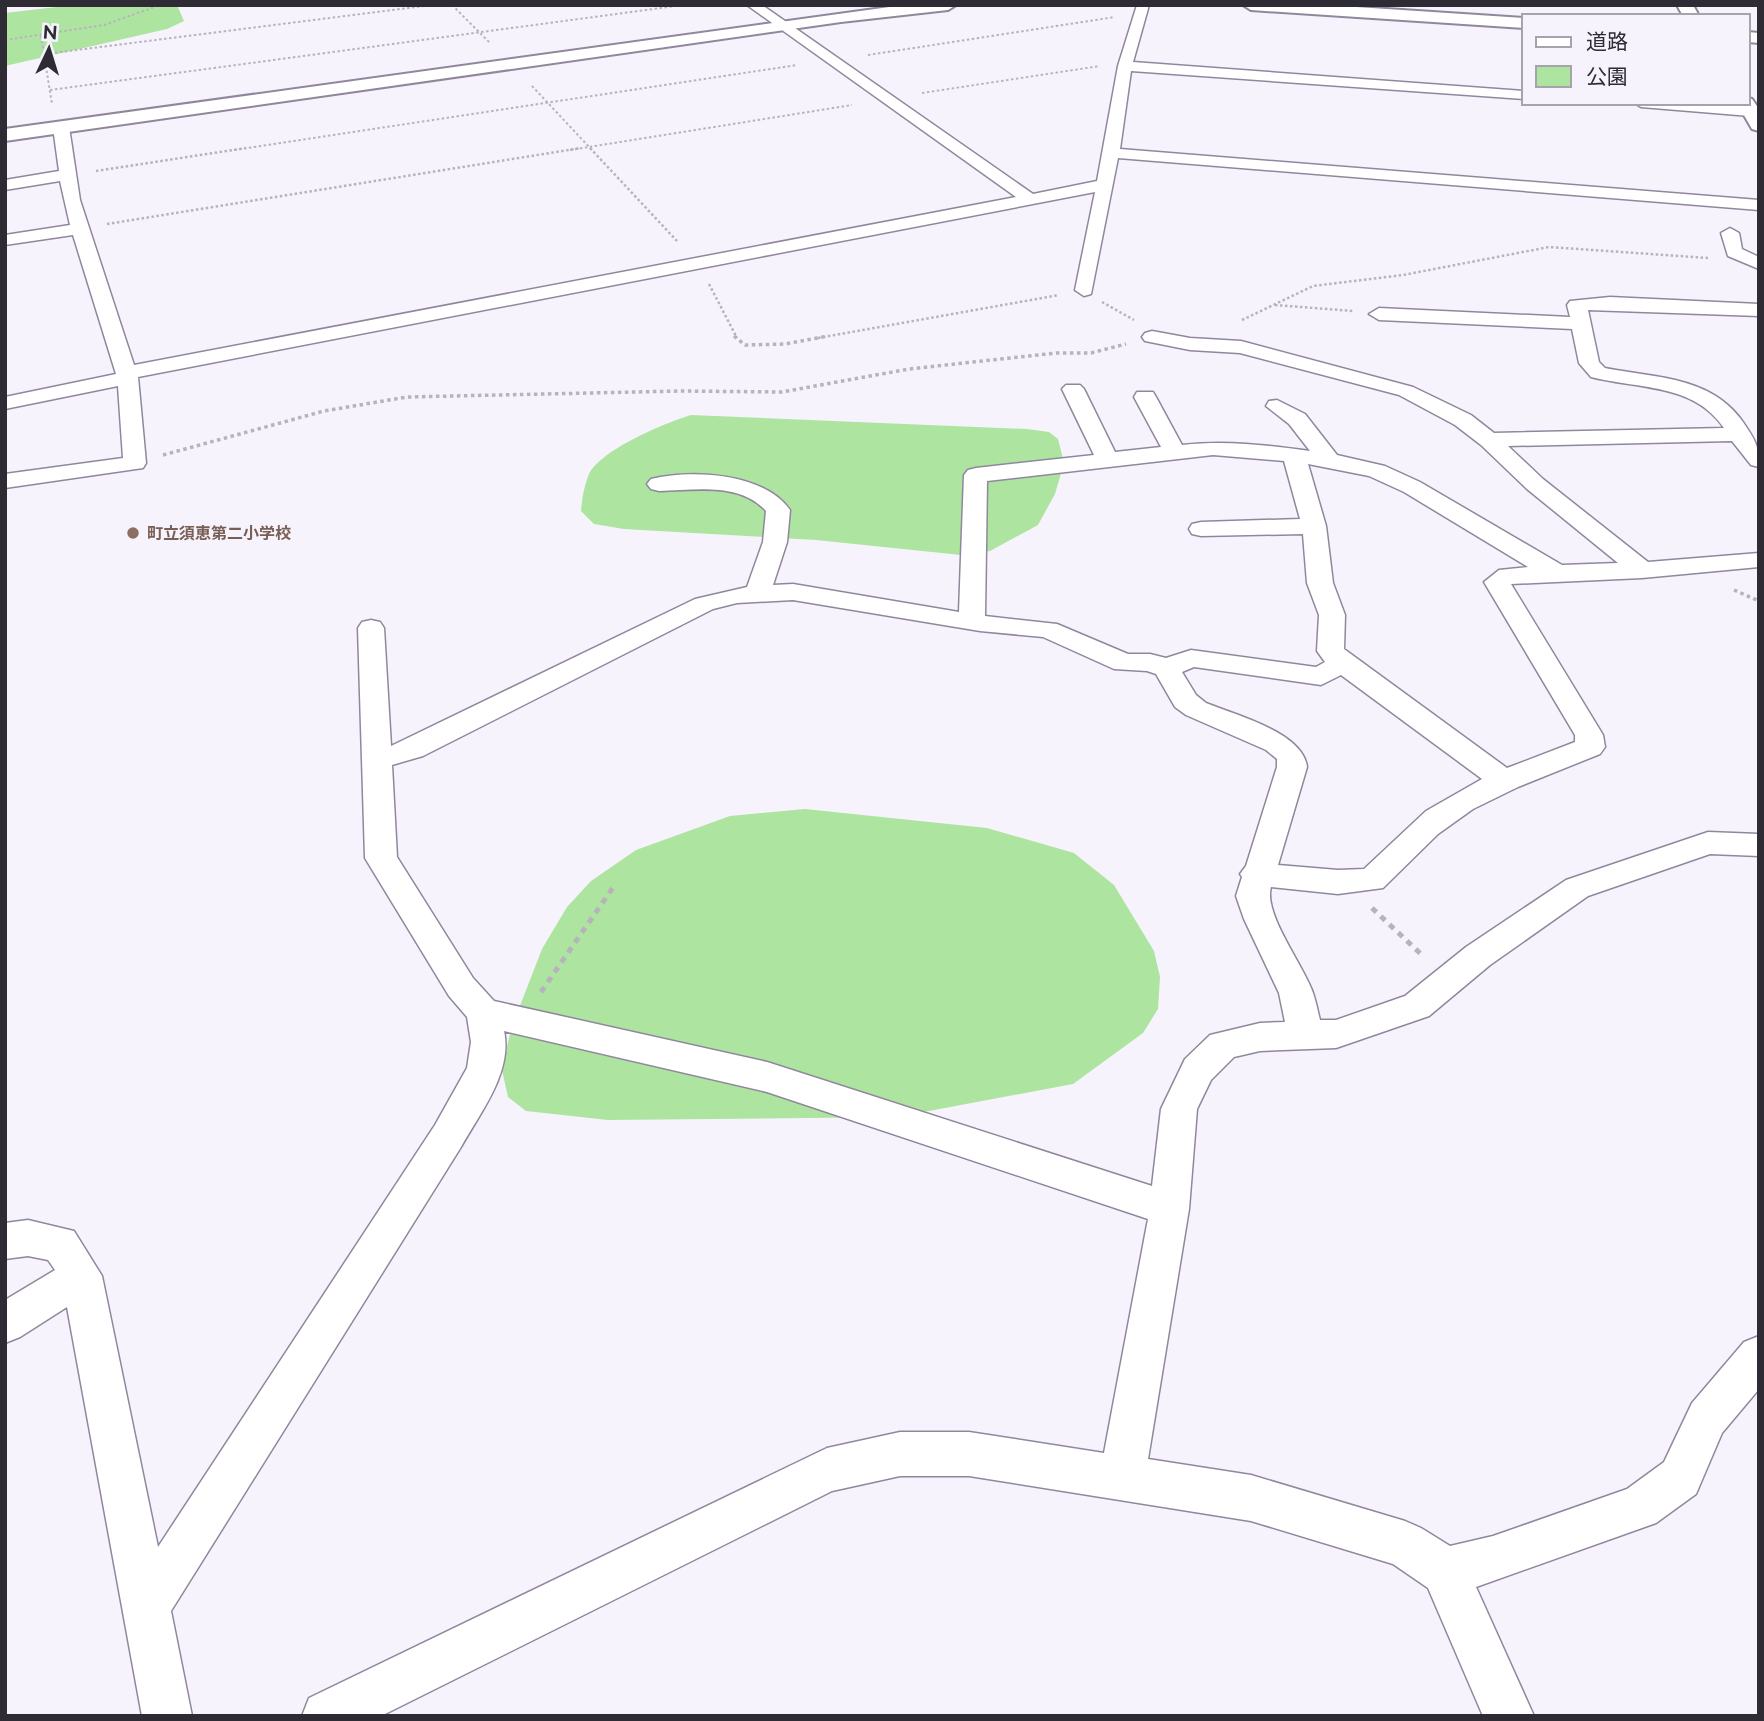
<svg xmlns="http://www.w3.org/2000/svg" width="1764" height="1721" font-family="Raleway,'Noto Sans JP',sans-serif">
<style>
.green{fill:#ade4a0}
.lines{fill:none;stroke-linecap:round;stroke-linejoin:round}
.street-casing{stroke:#91879d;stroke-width:3}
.secondary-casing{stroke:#91879d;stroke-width:4}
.path-far3{stroke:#b7b3bd;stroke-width:2;stroke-dasharray:2.5 2.5;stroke-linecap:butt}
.path-far2{stroke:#b7b3bd;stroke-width:2.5;stroke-dasharray:2.5 2.5;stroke-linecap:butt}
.path-far1{stroke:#b7b3bd;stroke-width:3.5;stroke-dasharray:3.5 3.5;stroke-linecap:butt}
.path{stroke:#b7b3bd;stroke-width:5;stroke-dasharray:6 6;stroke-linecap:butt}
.street{fill:#fff;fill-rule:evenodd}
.secondary{fill:#fff;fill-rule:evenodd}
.education-dot{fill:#8d6e63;stroke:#f7f3fd;stroke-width:2.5}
.labels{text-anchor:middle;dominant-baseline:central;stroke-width:5;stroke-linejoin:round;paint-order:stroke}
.far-education-label{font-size:16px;font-weight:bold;fill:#785e54;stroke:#f7f3fd;text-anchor:start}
</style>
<rect width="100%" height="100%" fill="#f7f3fd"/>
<path class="green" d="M74 5H177L184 21 167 29 5 66V13Z
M691 415 1027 429 1049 432 1058 439 1064 463 1055 494 1038 525 990 551 961 555 816 540 624 529 594 524 581 511C582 499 584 486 589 474 602 449 665 423 691 415Z
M805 809 987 828 1074 853 1114 885 1154 951 1160 977 1158 1009 1143 1033 1073 1084 897 1117 608 1120 526 1111 508 1097 502 1070 511 1029 542 949 567 907 591 881 636 850 730 816Z"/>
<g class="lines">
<defs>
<path id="street" d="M747 5H762L1033 194 1097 181 1118 66 1137 5H1149L1133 62 1524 91V99L1131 71 1120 149 1759 200V210L1118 158 1091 294 1084 296 1075 290 1095 192 138 377 146 463 143 468 5 488V474L123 458 118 386 5 409V397L116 374 73 235 5 245V235L70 225 60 181 5 190V180L59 171 53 127 56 124H66L69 127 80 200 134 365 1016 197Z
M1634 103C1656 103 1745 99 1758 111L1750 116 1641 107Z
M1730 228 1739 233 1742 249 1759 257V269L1728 256 1721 233Z
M1610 297 1759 304V316L1588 310 1599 362 1605 368C1655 378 1711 376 1743 422 1755 440 1759 445 1759 467L1751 465 1732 441 1508 446 1543 479 1648 562 1759 553V567L1642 578 1511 584 1603 735 1605 747 1600 754 1518 787 1473 809 1438 834 1383 888 1338 894 1271 887C1263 914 1304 966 1313 993 1316 1002 1318 1012 1320 1020H1336L1405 996 1466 947 1566 880 1708 832 1759 834V856L1710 854 1588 896 1490 965 1429 1016 1336 1048 1260 1051 1234 1057 1211 1080 1197 1109 1189 1209 1148 1459 1251 1475 1405 1521 1421 1528 1450 1546 1493 1536 1627 1489 1664 1462 1692 1403 1744 1342 1759 1336V1389L1722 1433 1696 1494 1656 1523 1476 1587 1534 1716H1483L1428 1588 1393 1564 1251 1521 969 1476H900L832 1491 381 1716H302L309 1698 827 1448 900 1432H969L1104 1453 1148 1219 767 1092 504 1031C513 1072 480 1113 461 1147L171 1611 192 1716H142L67 1307 20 1337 5 1343V1300L55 1270 48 1260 28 1256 5 1259V1223L28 1220 74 1231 102 1276 158 1547 435 1125 467 1068 471 1042 467 1017 449 996 365 858 358 628 362 622 371 620 380 622 384 628 391 746 695 599 747 587 763 542 766 511C740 482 695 490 659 491L651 489 647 484 651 479C692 469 764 473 790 510L787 542 773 585 793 584 959 612 964 475 968 470 976 468 1094 455 1062 389 1066 385H1080L1084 389 1115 452 1161 447 1134 397 1137 392H1153L1156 397 1182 445C1226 440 1267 445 1310 451L1289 424 1266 406 1269 401 1277 400 1305 414 1337 455 1385 466 1420 482 1562 565 1618 563 1527 489 1481 445 1455 425 1399 395 1240 353 1190 350 1145 341 1142 337 1145 333 1152 331 1190 338 1241 341 1413 387 1471 415 1494 433 1724 428C1694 383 1637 389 1591 377L1579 363 1572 329 1379 320 1369 314 1379 308 1570 317 1567 305 1570 301ZM1213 455 1284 461 1300 519 1201 522 1192 524 1189 529 1192 534 1201 536 1303 534 1307 583 1319 615 1317 651 1325 662 1316 667 1191 650 1166 658 1150 654H1128L1057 624 985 616 987 481ZM1308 464 1369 476 1404 492 1528 567 1499 570 1484 582 1575 735V742L1507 768 1344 649 1345 615 1333 583 1326 526ZM793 600 980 631 1043 637 1114 669 1147 671 1156 674 1175 707 1186 715 1266 750 1277 759V767L1246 866 1240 874 1242 877 1236 896 1244 919 1279 993 1285 1022 1260 1023 1210 1035 1185 1059 1161 1109 1152 1186 767 1062 494 1001 473 978 397 857 392 765 423 756 713 609 737 603ZM1194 667 1321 685 1341 675 1482 779 1426 811 1364 869 1338 870 1278 865 1307 767C1303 732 1235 715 1206 703L1196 695 1182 672Z"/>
<path id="secondary" d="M904 5H956L948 10 841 22 5 141V129Z
M1243 5H1326L1524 18V28L1251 10Z
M1677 5H1693L1699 16H1683Z
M1748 32 1759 33V43L1748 42Z
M1748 98 1752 99 1759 109V131L1752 129 1737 103H1748Z"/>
</defs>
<use href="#street" class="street-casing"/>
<use href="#secondary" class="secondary-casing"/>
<path class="path-far3" d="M452 5 490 43
M41 36 52 104
M5 40 104 25 160 5
M45 54 432 5
M868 55 1115 17
M532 86 592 150
M50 90 683 5
M922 93 1100 66
M234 150 797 65
M570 150 852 105"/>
<path class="path-far2" d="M590 148 677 241
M96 171 246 148
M107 224 581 148
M709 284 737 338
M1102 302 1134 320
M1275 305 1353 311
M1242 320 1313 286 1403 275 1549 247 1708 258
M818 338 1059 295"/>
<path class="path-far1" d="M734 336 745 345 785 344 828 336
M163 455 324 411 407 397 681 391 782 392 909 369 1056 353H1091L1126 344
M1734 590 1759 601"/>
<path class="path" d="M1372 908 1424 957
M541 992 614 886"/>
<use href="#street" class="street"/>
<use href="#secondary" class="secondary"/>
</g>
<circle class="education-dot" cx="133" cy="533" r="7"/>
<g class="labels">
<g class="far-education-label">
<text x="147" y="533">町立須恵第二小学校</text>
</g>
</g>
<rect width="1764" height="1721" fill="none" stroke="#2f2b34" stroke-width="14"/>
<rect x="1522" y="14" width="228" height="91" fill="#f7f3fd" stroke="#a7a3ad" stroke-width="2"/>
<rect x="1536" y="37" width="35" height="10" fill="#ffffff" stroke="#a7a3ad" stroke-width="2"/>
<text x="1586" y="49" font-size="21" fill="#2f2b34">道路</text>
<rect x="1536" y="66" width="35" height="21" fill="#ade4a0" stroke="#a7a3ad" stroke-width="2"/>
<text x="1586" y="84" font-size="21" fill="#2f2b34">公園</text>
<g transform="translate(49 49) rotate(4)" stroke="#f7f3fd" stroke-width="5" paint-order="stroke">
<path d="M0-5L12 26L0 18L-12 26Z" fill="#2f2b34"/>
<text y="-10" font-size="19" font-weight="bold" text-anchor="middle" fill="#2f2b34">N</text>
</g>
</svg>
